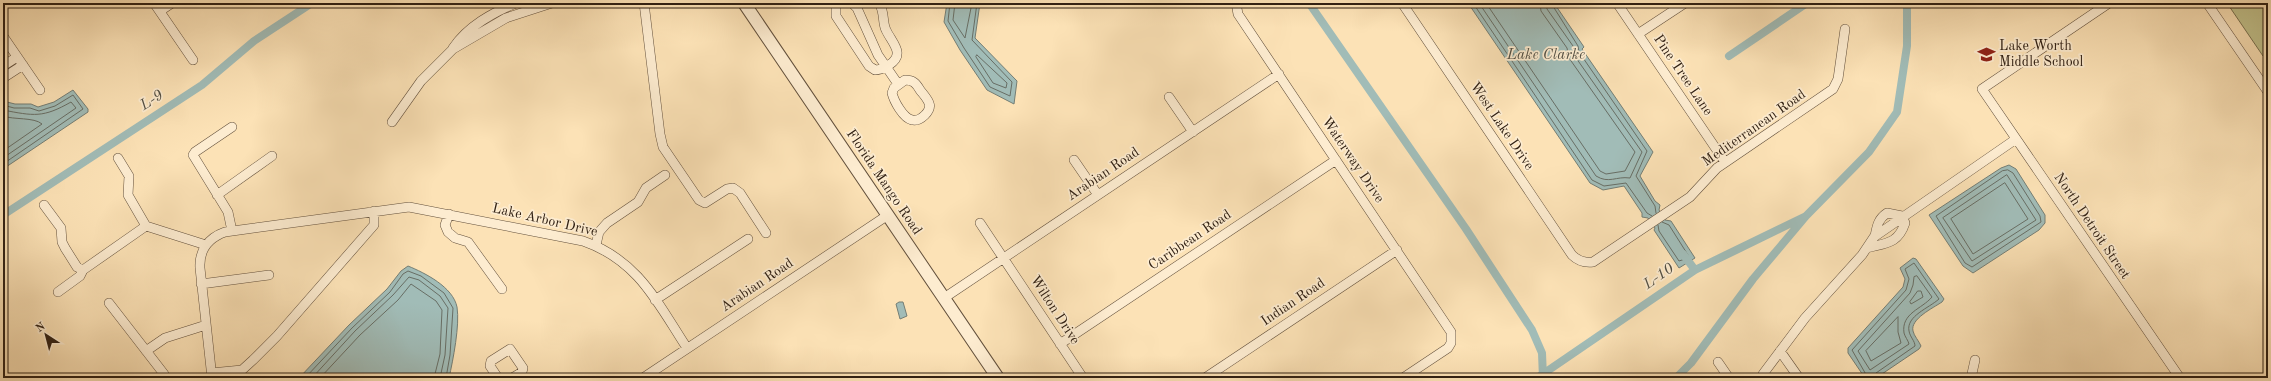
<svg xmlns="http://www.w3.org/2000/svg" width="2271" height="381" font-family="'Old Standard TT',serif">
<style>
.park{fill:#c2c28c;stroke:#797150}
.water{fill:#a1bcb7;stroke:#747e75}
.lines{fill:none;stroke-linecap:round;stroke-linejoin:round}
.shore{stroke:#686e65;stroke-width:1}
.canal{stroke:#a1bcb7;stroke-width:8}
.minor-casing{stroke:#63503c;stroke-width:10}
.tertiary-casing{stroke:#63503c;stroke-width:14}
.minor{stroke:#fdecd0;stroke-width:9}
.tertiary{stroke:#fdecd0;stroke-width:12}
.labels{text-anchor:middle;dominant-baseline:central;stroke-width:3.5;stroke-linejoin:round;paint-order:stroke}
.poi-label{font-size:14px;fill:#302013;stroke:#fdecd0;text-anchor:start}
.street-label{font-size:14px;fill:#302013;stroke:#fdecd0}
.water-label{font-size:15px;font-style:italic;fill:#524f44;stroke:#fdecd0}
</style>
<rect width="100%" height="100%" fill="#fce2b6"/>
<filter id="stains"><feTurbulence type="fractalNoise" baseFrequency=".005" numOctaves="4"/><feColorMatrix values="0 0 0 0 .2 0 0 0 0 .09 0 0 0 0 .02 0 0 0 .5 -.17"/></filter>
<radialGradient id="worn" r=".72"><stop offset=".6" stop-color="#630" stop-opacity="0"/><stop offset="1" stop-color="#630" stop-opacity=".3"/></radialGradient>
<path class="park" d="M2227 3H2268V57L2263 56Z"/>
<path class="water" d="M947 3H980L975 38 1017 81 1014 104 987 90 960 50 944 22Z
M1468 3H1554L1584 47 1582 49 1653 152 1640 176 1655 201 1660 205 1659 210 1665 220 1671 221 1695 258 1679 268 1654 230 1655 228 1648 218 1642 217V213L1624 186 1603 190 1590 183Z
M73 90 88 109V112L3 169V101L15 104H31L38 107 54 102Z
M2009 165 2016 169 2045 215V223L2039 230 1973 273 1963 266 1929 215 2001 168Z
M1913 258 1916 259 1944 299 1942 302C1933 308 1910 319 1913 331 1914 336 1919 341 1921 346L1919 349 1876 378H1865L1848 353V348L1903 287 1905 279 1900 268Z
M408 266C425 273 453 287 457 307 460 325 453 360 449 378H299L349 325 387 289 401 271Z
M899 302H903L907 316 900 319 896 304Z"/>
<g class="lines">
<path class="shore" d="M950 3 948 21 964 48 990 87 1010 96 1012 82 972 40 977 3
M955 3 953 20 965 38 972 3
M1473 3 1592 180 1604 186 1626 183 1647 213 1652 216
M1479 3 1596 176C1609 184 1616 176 1630 178L1642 152 1574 55 1573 46 1547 9 1546 3
M1486 3 1600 171 1606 174 1625 171 1635 152 1569 58 1567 48 1541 11 1540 3
M1551 3 1578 46 1579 52 1647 151 1636 176 1655 206 1656 213
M977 55 1007 83 1006 88 993 83 976 57Z
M3 105 14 108H30L39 111 55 106 73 95 83 109 3 164
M3 110C34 116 43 118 71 102L76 108 3 158
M3 116C14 120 34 117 42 124L3 151
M2008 170 2013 173 2040 216 2041 222 1972 267 1965 263 1936 216 2002 171Z
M2007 175 2036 220 1972 261 1943 218Z
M2005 183 2028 219 1973 254 1951 219Z
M1658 225 1659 231 1679 261 1688 258V255L1669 225 1662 222
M1917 276 1932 297C1922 309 1901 313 1904 333 1905 337 1908 340 1909 344L1870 370 1858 351 1910 293 1913 285 1914 277Z
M1918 291H1921L1923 297 1911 304 1910 302Z
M1898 317V332L1901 343 1871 361 1866 351Z
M305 378 352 328 390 292 403 274 408 271 421 276 444 293 453 308 450 355 446 378
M312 378 355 331 393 295 409 277 419 280 440 296 448 308 445 355 440 378
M320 378 360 335 398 300 411 284 436 301 442 310 440 354 434 378
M1868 378 1852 350 1906 290 1909 279 1905 269 1914 263 1939 299C1929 308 1906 316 1909 331 1910 337 1915 341 1915 346L1876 373 1874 378"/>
<path class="canal" d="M1309 3 1466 229 1532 330 1542 353 1543 378
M1729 56 1807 3
M3 215 202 85 254 41 312 3
M1683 254 1695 270
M1540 376 1695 270 1804 217
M1676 378 1691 363 1753 279 1806 216 1869 152 1897 112 1907 46V3"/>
<defs>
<path id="minor" d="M154 3 193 60
M644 3 660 134 663 147 699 200 705 203 727 189 733 188 740 193 766 233
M836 3V16L869 66 875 70C881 70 884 68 889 65 906 54 892 43 886 30 882 22 885 12 879 3
M852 3 857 8 878 55 898 84
M1236 3 1238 14 1451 332V343L1448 348 1403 378
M1402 3 1572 255C1578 261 1584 263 1593 262L1690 197 1717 168 1833 89 1838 79 1845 29
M1617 3 1725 162
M2109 3 1982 89 2180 378
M2207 3 2268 92
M160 11 172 3
M1638 34 1685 3
M3 36 40 90
M453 48C468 26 492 13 516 3
M3 66 17 57
M3 78 23 65
M905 80C913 80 916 83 920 90 923 94 927 98 929 103 932 111 920 122 912 120 903 118 894 101 892 93L894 88Z
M1169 97 1193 132
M392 122 421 81 453 49 506 18 552 3
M118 158 129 176 128 195 146 226
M1074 160 1098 195
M217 195 272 156
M44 205 61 228 62 242 65 248 77 267 83 270
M449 214 445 225 448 232 455 238 468 242 502 289
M980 223 1083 378
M232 231 228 212 193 155 195 152 232 127
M596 245 599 232 607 223 638 202 646 188 665 175
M1867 248C1886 243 1898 244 1905 223L1902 216 1887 213C1878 219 1877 226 1875 236
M201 284 269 275
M58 292 80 276 83 270 146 226 206 245
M944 298 1279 74
M655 300 748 239
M109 303 164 374
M1060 344 1336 160
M146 351 165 338 206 325
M1780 351 1799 378
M1718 362 1729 378
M211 373 242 370 253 360 277 336 374 225V211
M1763 374 1805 318 1862 255 1874 237 2016 139
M212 378 200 268C199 251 208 238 225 232L409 207 583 241C638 260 657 302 687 348
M498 378 490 366 491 361 510 349 523 368 522 372 512 378
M643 378 888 215
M1205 378 1397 250
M1971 378 1975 360"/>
<path id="tertiary" d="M744 3 998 378"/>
</defs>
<use href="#minor" class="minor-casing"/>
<use href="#tertiary" class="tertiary-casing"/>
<use href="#minor" class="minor"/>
<use href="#tertiary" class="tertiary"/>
</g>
<defs>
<symbol id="school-bare" viewBox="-9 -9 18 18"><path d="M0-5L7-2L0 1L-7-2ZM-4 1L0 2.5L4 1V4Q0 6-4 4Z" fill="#8f2418" stroke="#fdecd0" stroke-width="2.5" paint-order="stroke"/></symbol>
</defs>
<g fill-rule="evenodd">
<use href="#school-bare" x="1974" y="42" width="25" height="25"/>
</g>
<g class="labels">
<g class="poi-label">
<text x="1999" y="46">Lake Worth<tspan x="1999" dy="16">Middle School</tspan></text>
</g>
<g class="street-label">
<text transform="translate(1683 75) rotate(56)">Pine Tree Lane</text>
<text transform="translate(1502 126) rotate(56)">West Lake Drive</text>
<text transform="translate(1754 128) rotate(-35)">Mediterranean Road</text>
<text transform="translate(1353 160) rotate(56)">Waterway Drive</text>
<text transform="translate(1103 174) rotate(-34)">Arabian Road</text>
<text transform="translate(884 182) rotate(56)">Florida Mango Road</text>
<text transform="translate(545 220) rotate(13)">Lake Arbor Drive</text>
<text transform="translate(2092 226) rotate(56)">North Detroit Street</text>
<text transform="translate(1190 240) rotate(-34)">Caribbean Road</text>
<text transform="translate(757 285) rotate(-34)">Arabian Road</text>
<text transform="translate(1293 302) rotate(-34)">Indian Road</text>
<text transform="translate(1055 310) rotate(57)">Wilton Drive</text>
</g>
<g class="water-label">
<text x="1546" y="55">Lake Clarke</text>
<text transform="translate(152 101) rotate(-33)">L-9</text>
<text transform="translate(1659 277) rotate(-35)">L-10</text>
</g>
</g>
<rect width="2271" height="381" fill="none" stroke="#fce2b6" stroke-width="16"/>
<rect x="4" y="4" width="2263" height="373" fill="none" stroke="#302013" stroke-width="2"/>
<rect x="8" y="8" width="2255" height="365" fill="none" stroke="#302013"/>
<g transform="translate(46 335) rotate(324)" stroke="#fdecd0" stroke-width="3" paint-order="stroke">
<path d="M0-3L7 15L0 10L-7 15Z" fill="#302013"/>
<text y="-6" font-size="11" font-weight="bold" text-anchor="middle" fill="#302013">N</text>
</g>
<rect width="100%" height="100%" filter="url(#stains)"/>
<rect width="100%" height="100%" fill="url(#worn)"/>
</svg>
